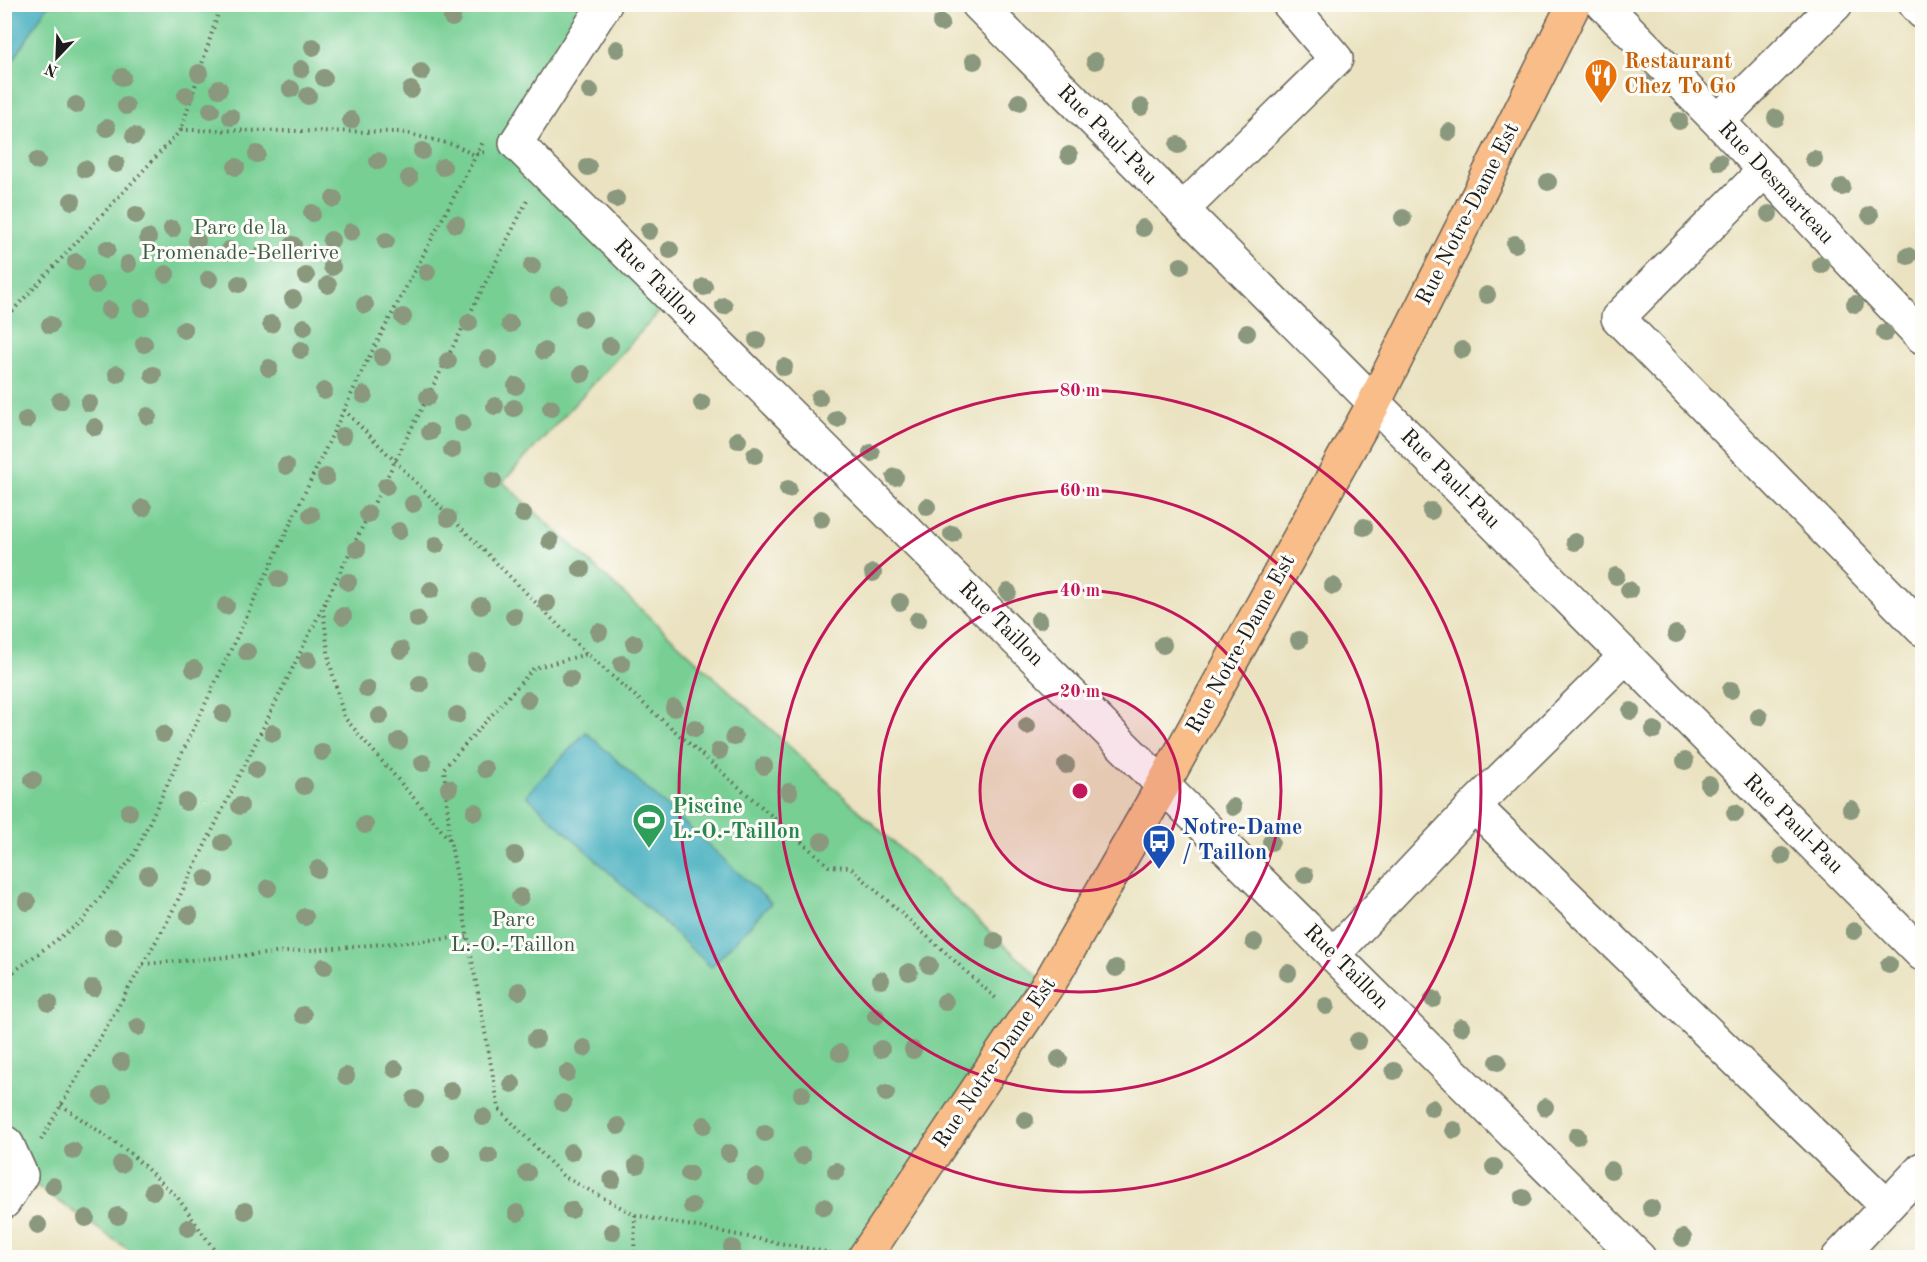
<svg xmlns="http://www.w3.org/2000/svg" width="1927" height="1262" font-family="'Old Standard TT',serif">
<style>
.green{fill:#77cf94;stroke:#4a7658;stroke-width:1.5}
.water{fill:#40adbe;stroke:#2e646d;stroke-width:1.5}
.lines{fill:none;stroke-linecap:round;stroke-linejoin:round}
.minor-casing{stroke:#646155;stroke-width:36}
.major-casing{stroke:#646155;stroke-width:36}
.path{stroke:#646155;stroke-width:4;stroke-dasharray:1.5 4.5;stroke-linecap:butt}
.minor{stroke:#fff;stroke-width:33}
.major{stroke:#f8bd88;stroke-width:33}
.tree{fill:#8a987d}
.ring{fill:none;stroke:#c2185b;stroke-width:3}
.labels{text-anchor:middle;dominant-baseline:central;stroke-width:6;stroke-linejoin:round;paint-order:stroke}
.food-label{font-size:22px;font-weight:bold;fill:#c56008;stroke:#fdfcf7;text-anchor:start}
.street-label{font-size:22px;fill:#1c1c1c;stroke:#fdfcf7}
.park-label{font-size:22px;fill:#3c5b46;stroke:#fdfcf7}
.leisure-label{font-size:22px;font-weight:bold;fill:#27864d;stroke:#fdfcf7;text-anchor:start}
.transit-label{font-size:22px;font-weight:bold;fill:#164399;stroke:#fdfcf7;text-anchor:start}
.centre{fill:#c2185b;stroke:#fdfcf7;stroke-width:3}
.ring-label{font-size:18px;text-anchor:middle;font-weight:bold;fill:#c2185b;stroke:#fdfcf7;stroke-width:6;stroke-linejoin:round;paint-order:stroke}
</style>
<rect width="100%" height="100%" fill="#fdfcf7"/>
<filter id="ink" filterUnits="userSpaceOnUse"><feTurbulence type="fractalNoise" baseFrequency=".0167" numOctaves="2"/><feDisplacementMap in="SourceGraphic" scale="12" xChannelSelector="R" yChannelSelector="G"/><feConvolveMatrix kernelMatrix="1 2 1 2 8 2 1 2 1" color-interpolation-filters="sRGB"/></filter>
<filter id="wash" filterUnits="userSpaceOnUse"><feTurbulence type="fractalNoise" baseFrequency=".008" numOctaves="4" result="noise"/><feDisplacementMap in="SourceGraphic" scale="24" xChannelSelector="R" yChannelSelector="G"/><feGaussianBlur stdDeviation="1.35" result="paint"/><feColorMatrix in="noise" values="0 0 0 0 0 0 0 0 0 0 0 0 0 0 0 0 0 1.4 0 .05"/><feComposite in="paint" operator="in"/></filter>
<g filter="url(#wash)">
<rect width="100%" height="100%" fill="#eae2c0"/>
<path class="green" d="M48 5H605L516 143 672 298 503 482 1040 978 852 1257H139L21 1175 4 1142V72Z"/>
<path class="water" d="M5 4 48 5 5 73 4 5Z
M586 732 771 903 711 967 526 795Z"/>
</g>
<g filter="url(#ink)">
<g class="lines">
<defs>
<path id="minor" d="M605 4 516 143 1639 1258
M978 4 1922 954
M1603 4 1718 121 1922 337
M1915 4 1922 12
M1718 121 1836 4
M1765 170 1618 318 1922 629
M1182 210 1336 59 1289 4
M1474 806 1887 1206
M1333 955 1474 806 1626 656
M4 1142 7 1144 21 1175 4 1202
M1838 1258 1922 1169"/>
<path id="major" d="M864 1258 1053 977 1163 785 1374 403 1574 4"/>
</defs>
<use href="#minor" class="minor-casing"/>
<use href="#major" class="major-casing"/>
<path class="path" d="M181 130 401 132 455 145 474 155 485 152
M4 320 181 130 221 4
M344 410 587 654
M323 609 329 660 344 717 449 839
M143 964 467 937
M4 979 82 921 134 855 367 361 483 142
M61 1105 130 1153 178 1198 220 1258
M41 1140 166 924 395 461 527 201
M831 1253 635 1215 563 1176 499 1109 450 839 444 768 534 668 587 654 829 866 850 867 998 1000
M634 1258 635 1215"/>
<use href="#minor" class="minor"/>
<use href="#major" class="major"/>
</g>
<g class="tree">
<circle cx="452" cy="18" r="9"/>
<circle cx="941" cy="23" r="9"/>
<circle cx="313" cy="47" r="9"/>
<circle cx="617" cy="49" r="9"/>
<circle cx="974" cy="61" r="9"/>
<circle cx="1095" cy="61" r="9"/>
<circle cx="301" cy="69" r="9"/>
<circle cx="421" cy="72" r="9"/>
<circle cx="199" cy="73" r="9"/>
<circle cx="122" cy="77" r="9"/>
<circle cx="324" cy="78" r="9"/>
<circle cx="1644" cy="84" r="9"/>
<circle cx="219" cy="89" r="9"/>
<circle cx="291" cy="89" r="9"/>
<circle cx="411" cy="90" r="9"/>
<circle cx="590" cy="91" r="9"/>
<circle cx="186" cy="95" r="9"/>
<circle cx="308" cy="96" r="9"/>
<circle cx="1019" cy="102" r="9"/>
<circle cx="76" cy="105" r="9"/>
<circle cx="126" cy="106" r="9"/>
<circle cx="1141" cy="107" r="9"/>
<circle cx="211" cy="110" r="9"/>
<circle cx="231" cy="117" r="9"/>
<circle cx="1776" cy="118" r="9"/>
<circle cx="351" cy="120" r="9"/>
<circle cx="1679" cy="121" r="9"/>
<circle cx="107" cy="128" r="9"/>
<circle cx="1449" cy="132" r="9"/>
<circle cx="134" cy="136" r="9"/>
<circle cx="1178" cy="145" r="9"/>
<circle cx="422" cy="151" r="9"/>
<circle cx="257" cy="154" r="9"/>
<circle cx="1069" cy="155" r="9"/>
<circle cx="1814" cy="159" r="9"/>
<circle cx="37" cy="161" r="9"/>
<circle cx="378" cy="161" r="9"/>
<circle cx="1719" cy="162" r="9"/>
<circle cx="116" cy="164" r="9"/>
<circle cx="236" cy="167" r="9"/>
<circle cx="443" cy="167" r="9"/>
<circle cx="588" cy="167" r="9"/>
<circle cx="85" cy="169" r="9"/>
<circle cx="409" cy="178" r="9"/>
<circle cx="1548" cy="182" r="9"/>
<circle cx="1842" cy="187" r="9"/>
<circle cx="334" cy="199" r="9"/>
<circle cx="616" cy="199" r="9"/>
<circle cx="72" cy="201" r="9"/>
<circle cx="312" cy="213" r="9"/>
<circle cx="1769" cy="214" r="9"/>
<circle cx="136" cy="215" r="9"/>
<circle cx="1870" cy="215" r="9"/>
<circle cx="1403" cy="218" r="9"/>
<circle cx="456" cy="224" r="9"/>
<circle cx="1143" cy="228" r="9"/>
<circle cx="172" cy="229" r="9"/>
<circle cx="649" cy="231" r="9"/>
<circle cx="351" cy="232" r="9"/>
<circle cx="148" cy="238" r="9"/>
<circle cx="331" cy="240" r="9"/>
<circle cx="197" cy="241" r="9"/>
<circle cx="386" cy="241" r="9"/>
<circle cx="1515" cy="244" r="9"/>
<circle cx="293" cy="245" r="9"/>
<circle cx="107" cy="249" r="9"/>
<circle cx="229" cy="250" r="9"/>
<circle cx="670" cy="250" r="9"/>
<circle cx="263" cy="253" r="9"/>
<circle cx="1908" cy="256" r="9"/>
<circle cx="76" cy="262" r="9"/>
<circle cx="128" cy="264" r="9"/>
<circle cx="1821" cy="265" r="9"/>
<circle cx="532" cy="266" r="9"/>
<circle cx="1181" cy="266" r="9"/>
<circle cx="332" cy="267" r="9"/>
<circle cx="427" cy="272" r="9"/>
<circle cx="166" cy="274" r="9"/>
<circle cx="306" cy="276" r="9"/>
<circle cx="209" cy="279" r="9"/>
<circle cx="239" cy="284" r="9"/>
<circle cx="96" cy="285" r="9"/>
<circle cx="328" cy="285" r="9"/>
<circle cx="704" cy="287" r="9"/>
<circle cx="559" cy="295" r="9"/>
<circle cx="1487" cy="295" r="9"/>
<circle cx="293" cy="299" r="9"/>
<circle cx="1855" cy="304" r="9"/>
<circle cx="365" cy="305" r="9"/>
<circle cx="724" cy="306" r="9"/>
<circle cx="142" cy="308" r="9"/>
<circle cx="109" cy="310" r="9"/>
<circle cx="403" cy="317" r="9"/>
<circle cx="583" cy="319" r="9"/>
<circle cx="469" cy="323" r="9"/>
<circle cx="271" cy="324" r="9"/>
<circle cx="510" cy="324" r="9"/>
<circle cx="50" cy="325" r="9"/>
<circle cx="304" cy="327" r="9"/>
<circle cx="184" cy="330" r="9"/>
<circle cx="1247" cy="333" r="9"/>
<circle cx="1885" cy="333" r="9"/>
<circle cx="757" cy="340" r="9"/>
<circle cx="144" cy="344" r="9"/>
<circle cx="610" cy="346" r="9"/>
<circle cx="301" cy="350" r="9"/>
<circle cx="1462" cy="350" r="9"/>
<circle cx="544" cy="351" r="9"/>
<circle cx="382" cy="357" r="9"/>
<circle cx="488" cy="359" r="9"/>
<circle cx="448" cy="361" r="9"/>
<circle cx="784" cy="367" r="9"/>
<circle cx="269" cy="368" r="9"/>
<circle cx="117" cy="374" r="9"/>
<circle cx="582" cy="374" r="9"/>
<circle cx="153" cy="375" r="9"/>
<circle cx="516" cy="386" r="9"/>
<circle cx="324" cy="391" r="9"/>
<circle cx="364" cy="395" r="9"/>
<circle cx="428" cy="397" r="9"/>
<circle cx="819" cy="398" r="9"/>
<circle cx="60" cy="401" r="9"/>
<circle cx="89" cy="403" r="9"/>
<circle cx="702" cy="403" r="9"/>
<circle cx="495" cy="406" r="9"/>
<circle cx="514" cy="408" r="9"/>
<circle cx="551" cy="408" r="9"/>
<circle cx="148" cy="416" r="9"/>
<circle cx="837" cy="419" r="9"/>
<circle cx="26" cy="420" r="9"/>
<circle cx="462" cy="423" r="9"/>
<circle cx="95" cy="427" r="9"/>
<circle cx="430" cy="432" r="9"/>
<circle cx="343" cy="436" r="9"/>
<circle cx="738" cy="440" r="9"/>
<circle cx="452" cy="450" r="9"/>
<circle cx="871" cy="453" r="9"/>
<circle cx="755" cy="455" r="9"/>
<circle cx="286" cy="466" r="9"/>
<circle cx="326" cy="477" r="9"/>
<circle cx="895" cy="477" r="9"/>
<circle cx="493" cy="481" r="9"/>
<circle cx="386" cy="486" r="9"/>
<circle cx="788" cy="489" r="9"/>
<circle cx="413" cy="504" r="9"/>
<circle cx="927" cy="507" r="9"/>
<circle cx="143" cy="508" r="9"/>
<circle cx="1431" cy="511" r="9"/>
<circle cx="368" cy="514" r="9"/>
<circle cx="523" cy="514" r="9"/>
<circle cx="311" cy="515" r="9"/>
<circle cx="448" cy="518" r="9"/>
<circle cx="821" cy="519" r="9"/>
<circle cx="1364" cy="527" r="9"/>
<circle cx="399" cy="531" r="9"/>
<circle cx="952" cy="534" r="9"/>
<circle cx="550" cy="541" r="9"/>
<circle cx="1575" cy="542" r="9"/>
<circle cx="436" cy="545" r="9"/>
<circle cx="357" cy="549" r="9"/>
<circle cx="581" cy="569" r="9"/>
<circle cx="873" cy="573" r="9"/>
<circle cx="1616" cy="576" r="9"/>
<circle cx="279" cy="579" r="9"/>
<circle cx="348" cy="582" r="9"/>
<circle cx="1333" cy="586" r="9"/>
<circle cx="431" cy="590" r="9"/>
<circle cx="1629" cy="590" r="9"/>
<circle cx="1008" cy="592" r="9"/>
<circle cx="900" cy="602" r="9"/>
<circle cx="547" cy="603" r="9"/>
<circle cx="226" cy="606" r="9"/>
<circle cx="481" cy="606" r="9"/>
<circle cx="343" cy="616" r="9"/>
<circle cx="514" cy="616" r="9"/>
<circle cx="417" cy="619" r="9"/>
<circle cx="918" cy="620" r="9"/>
<circle cx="1039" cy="620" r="9"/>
<circle cx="599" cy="632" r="9"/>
<circle cx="1676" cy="634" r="9"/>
<circle cx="1299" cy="640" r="9"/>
<circle cx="634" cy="643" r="9"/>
<circle cx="1163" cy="645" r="9"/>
<circle cx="401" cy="650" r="9"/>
<circle cx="247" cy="652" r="9"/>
<circle cx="308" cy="660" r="9"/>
<circle cx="476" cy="662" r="9"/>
<circle cx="622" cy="664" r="9"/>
<circle cx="194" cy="669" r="9"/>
<circle cx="570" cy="679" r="9"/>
<circle cx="420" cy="684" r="9"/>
<circle cx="367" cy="689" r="9"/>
<circle cx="1731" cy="690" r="9"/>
<circle cx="528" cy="700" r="9"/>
<circle cx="674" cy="708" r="9"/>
<circle cx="1631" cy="711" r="9"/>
<circle cx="223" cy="714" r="9"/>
<circle cx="457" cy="715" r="9"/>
<circle cx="380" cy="716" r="9"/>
<circle cx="1759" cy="717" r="9"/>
<circle cx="1027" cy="726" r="9"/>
<circle cx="695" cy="728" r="9"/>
<circle cx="1654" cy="730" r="9"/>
<circle cx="273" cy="733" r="9"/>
<circle cx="163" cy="734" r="9"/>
<circle cx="734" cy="737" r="9"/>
<circle cx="399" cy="741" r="9"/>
<circle cx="719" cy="751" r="9"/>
<circle cx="322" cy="752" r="9"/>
<circle cx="1685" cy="761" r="9"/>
<circle cx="423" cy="763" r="9"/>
<circle cx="1066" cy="765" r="9"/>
<circle cx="764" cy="766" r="9"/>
<circle cx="485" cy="769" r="9"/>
<circle cx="256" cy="770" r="9"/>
<circle cx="33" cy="780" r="9"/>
<circle cx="1709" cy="785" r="9"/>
<circle cx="304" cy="786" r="9"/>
<circle cx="449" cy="788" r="9"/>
<circle cx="789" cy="792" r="9"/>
<circle cx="186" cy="802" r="9"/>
<circle cx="240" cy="806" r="9"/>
<circle cx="1233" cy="807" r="9"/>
<circle cx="1851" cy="809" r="9"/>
<circle cx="129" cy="812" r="9"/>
<circle cx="475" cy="812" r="9"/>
<circle cx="1735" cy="813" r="9"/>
<circle cx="365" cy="825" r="9"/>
<circle cx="822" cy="841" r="9"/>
<circle cx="1271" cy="842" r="9"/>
<circle cx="223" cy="843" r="9"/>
<circle cx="515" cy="855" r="9"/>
<circle cx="1782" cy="856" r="9"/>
<circle cx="318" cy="869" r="9"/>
<circle cx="148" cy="875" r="9"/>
<circle cx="1305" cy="875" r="9"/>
<circle cx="206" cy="879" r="9"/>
<circle cx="268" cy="888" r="9"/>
<circle cx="520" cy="897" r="9"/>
<circle cx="27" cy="902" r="9"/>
<circle cx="189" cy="915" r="9"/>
<circle cx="305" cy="917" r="9"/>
<circle cx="1854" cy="931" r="9"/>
<circle cx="113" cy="937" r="9"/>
<circle cx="995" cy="941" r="9"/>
<circle cx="1254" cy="942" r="9"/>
<circle cx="929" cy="965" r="9"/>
<circle cx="1889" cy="965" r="9"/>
<circle cx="324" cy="967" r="9"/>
<circle cx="1116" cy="968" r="9"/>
<circle cx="909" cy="972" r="9"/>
<circle cx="1288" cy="973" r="9"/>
<circle cx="881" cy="980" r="9"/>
<circle cx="93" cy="988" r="9"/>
<circle cx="519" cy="991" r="9"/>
<circle cx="1433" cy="999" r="9"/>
<circle cx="945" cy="1002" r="9"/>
<circle cx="49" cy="1003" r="9"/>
<circle cx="1326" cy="1006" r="9"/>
<circle cx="303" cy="1015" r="9"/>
<circle cx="876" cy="1016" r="9"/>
<circle cx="138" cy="1027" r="9"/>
<circle cx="1461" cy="1027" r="9"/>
<circle cx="536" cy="1039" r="9"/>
<circle cx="1358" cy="1041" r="9"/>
<circle cx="584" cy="1048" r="9"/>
<circle cx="881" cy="1049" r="9"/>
<circle cx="913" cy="1050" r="9"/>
<circle cx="840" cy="1053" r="9"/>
<circle cx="1059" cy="1059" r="9"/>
<circle cx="121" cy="1062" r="9"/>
<circle cx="1498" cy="1062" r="9"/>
<circle cx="395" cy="1069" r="9"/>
<circle cx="1394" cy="1071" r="9"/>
<circle cx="567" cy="1073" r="9"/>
<circle cx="346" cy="1076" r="9"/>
<circle cx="512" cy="1084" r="9"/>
<circle cx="451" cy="1090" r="9"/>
<circle cx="886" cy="1093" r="9"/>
<circle cx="802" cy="1094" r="9"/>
<circle cx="103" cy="1096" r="9"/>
<circle cx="415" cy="1099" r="9"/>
<circle cx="563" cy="1103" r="9"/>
<circle cx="1545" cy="1107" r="9"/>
<circle cx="1432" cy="1108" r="9"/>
<circle cx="483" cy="1117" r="9"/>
<circle cx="1025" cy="1120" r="9"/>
<circle cx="704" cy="1125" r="9"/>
<circle cx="618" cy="1126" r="9"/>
<circle cx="1454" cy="1130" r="9"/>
<circle cx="765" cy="1133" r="9"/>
<circle cx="1577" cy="1136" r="9"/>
<circle cx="73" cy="1151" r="9"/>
<circle cx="571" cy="1152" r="9"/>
<circle cx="729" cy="1153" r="9"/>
<circle cx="441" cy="1154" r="9"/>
<circle cx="489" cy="1156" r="9"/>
<circle cx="802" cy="1156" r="9"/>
<circle cx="121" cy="1164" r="9"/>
<circle cx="637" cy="1165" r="9"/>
<circle cx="1494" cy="1167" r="9"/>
<circle cx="1611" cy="1170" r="9"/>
<circle cx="836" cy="1171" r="9"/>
<circle cx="527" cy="1173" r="9"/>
<circle cx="689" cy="1174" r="9"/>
<circle cx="756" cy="1177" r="9"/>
<circle cx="612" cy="1180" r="9"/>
<circle cx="53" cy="1186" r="9"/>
<circle cx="153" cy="1191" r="9"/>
<circle cx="1523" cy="1198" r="9"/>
<circle cx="692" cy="1206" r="9"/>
<circle cx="824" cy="1207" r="9"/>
<circle cx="1651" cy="1208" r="9"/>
<circle cx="571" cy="1210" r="9"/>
<circle cx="245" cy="1211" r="9"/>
<circle cx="517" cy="1213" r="9"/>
<circle cx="118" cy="1216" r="9"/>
<circle cx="86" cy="1218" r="9"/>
<circle cx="38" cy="1225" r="9"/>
<circle cx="188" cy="1228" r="9"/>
<circle cx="612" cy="1232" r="9"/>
<circle cx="1683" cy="1238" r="9"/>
<circle cx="732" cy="1248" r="9"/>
</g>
</g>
<circle cx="1080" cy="791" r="100" fill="#c2185b" fill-opacity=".12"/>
<g class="ring">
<circle cx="1080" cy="791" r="100"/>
<circle cx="1080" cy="791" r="201"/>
<circle cx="1080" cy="791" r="301"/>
<circle cx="1080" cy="791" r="401"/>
</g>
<defs>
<symbol id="restaurant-pin" viewBox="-11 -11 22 30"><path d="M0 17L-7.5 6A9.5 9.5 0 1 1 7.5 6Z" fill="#e8710a" stroke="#fdfcf7"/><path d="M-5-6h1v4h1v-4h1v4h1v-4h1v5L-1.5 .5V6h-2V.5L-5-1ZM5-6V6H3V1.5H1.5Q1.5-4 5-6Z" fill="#fff"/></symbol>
<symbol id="stadium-pin" viewBox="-11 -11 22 30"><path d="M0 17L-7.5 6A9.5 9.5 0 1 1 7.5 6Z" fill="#2e9e5b" stroke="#fdfcf7"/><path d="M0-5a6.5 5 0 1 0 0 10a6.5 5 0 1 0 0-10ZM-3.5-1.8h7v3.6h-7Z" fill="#fff"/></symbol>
<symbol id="bus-pin" viewBox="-11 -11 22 30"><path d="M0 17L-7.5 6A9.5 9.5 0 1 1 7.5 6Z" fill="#1a4fb4" stroke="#fdfcf7"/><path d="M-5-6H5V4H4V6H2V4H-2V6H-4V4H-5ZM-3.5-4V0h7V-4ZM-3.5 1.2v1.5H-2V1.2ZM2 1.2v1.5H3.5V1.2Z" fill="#fff"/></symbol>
</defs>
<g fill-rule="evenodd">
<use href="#restaurant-pin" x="1582" y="56" width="38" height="52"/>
<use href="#stadium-pin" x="630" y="801" width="38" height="52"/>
<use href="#bus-pin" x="1140" y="822" width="38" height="52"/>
</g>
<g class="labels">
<g class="food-label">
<text x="1624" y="62">Restaurant<tspan x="1624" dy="25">Chez To Go</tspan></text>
</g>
<g class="street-label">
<text transform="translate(1107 135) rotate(45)">Rue Paul-Pau</text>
<text transform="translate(1776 183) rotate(47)">Rue Desmarteau</text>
<text transform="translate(1468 214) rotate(-63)">Rue Notre-Dame Est</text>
<text transform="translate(656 282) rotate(45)">Rue Taillon</text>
<text transform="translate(1450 479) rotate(45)">Rue Paul-Pau</text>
<text transform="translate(1001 624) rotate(45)">Rue Taillon</text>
<text transform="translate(1241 644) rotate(-61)">Rue Notre-Dame Est</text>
<text transform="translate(1793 824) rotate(45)">Rue Paul-Pau</text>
<text transform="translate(1346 967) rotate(45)">Rue Taillon</text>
<text transform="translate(995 1063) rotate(-56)">Rue Notre-Dame Est</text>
</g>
<g class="park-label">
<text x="240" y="228">Parc de la<tspan x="240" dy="25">Promenade-Bellerive</tspan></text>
<text x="513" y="920">Parc<tspan x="513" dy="25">L.-O.-Taillon</tspan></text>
</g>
<g class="leisure-label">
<text x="672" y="807">Piscine<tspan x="672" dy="25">L.-O.-Taillon</tspan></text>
</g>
<g class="transit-label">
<text x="1182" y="828">Notre-Dame<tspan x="1182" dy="25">/ Taillon</tspan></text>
</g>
</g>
<circle cx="1080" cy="791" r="9" class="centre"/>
<g class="ring-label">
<text x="1080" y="396">80 m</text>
<text x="1080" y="496">60 m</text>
<text x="1080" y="596">40 m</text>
<text x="1080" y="697">20 m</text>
</g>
<rect width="1927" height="1262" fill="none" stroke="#fdfcf7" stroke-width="24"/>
<g transform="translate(57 57) rotate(203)" stroke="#fdfcf7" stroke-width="4.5" paint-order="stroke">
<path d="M0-4.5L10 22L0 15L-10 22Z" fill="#1c1c1c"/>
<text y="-9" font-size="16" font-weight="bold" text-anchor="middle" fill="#1c1c1c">N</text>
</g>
</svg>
